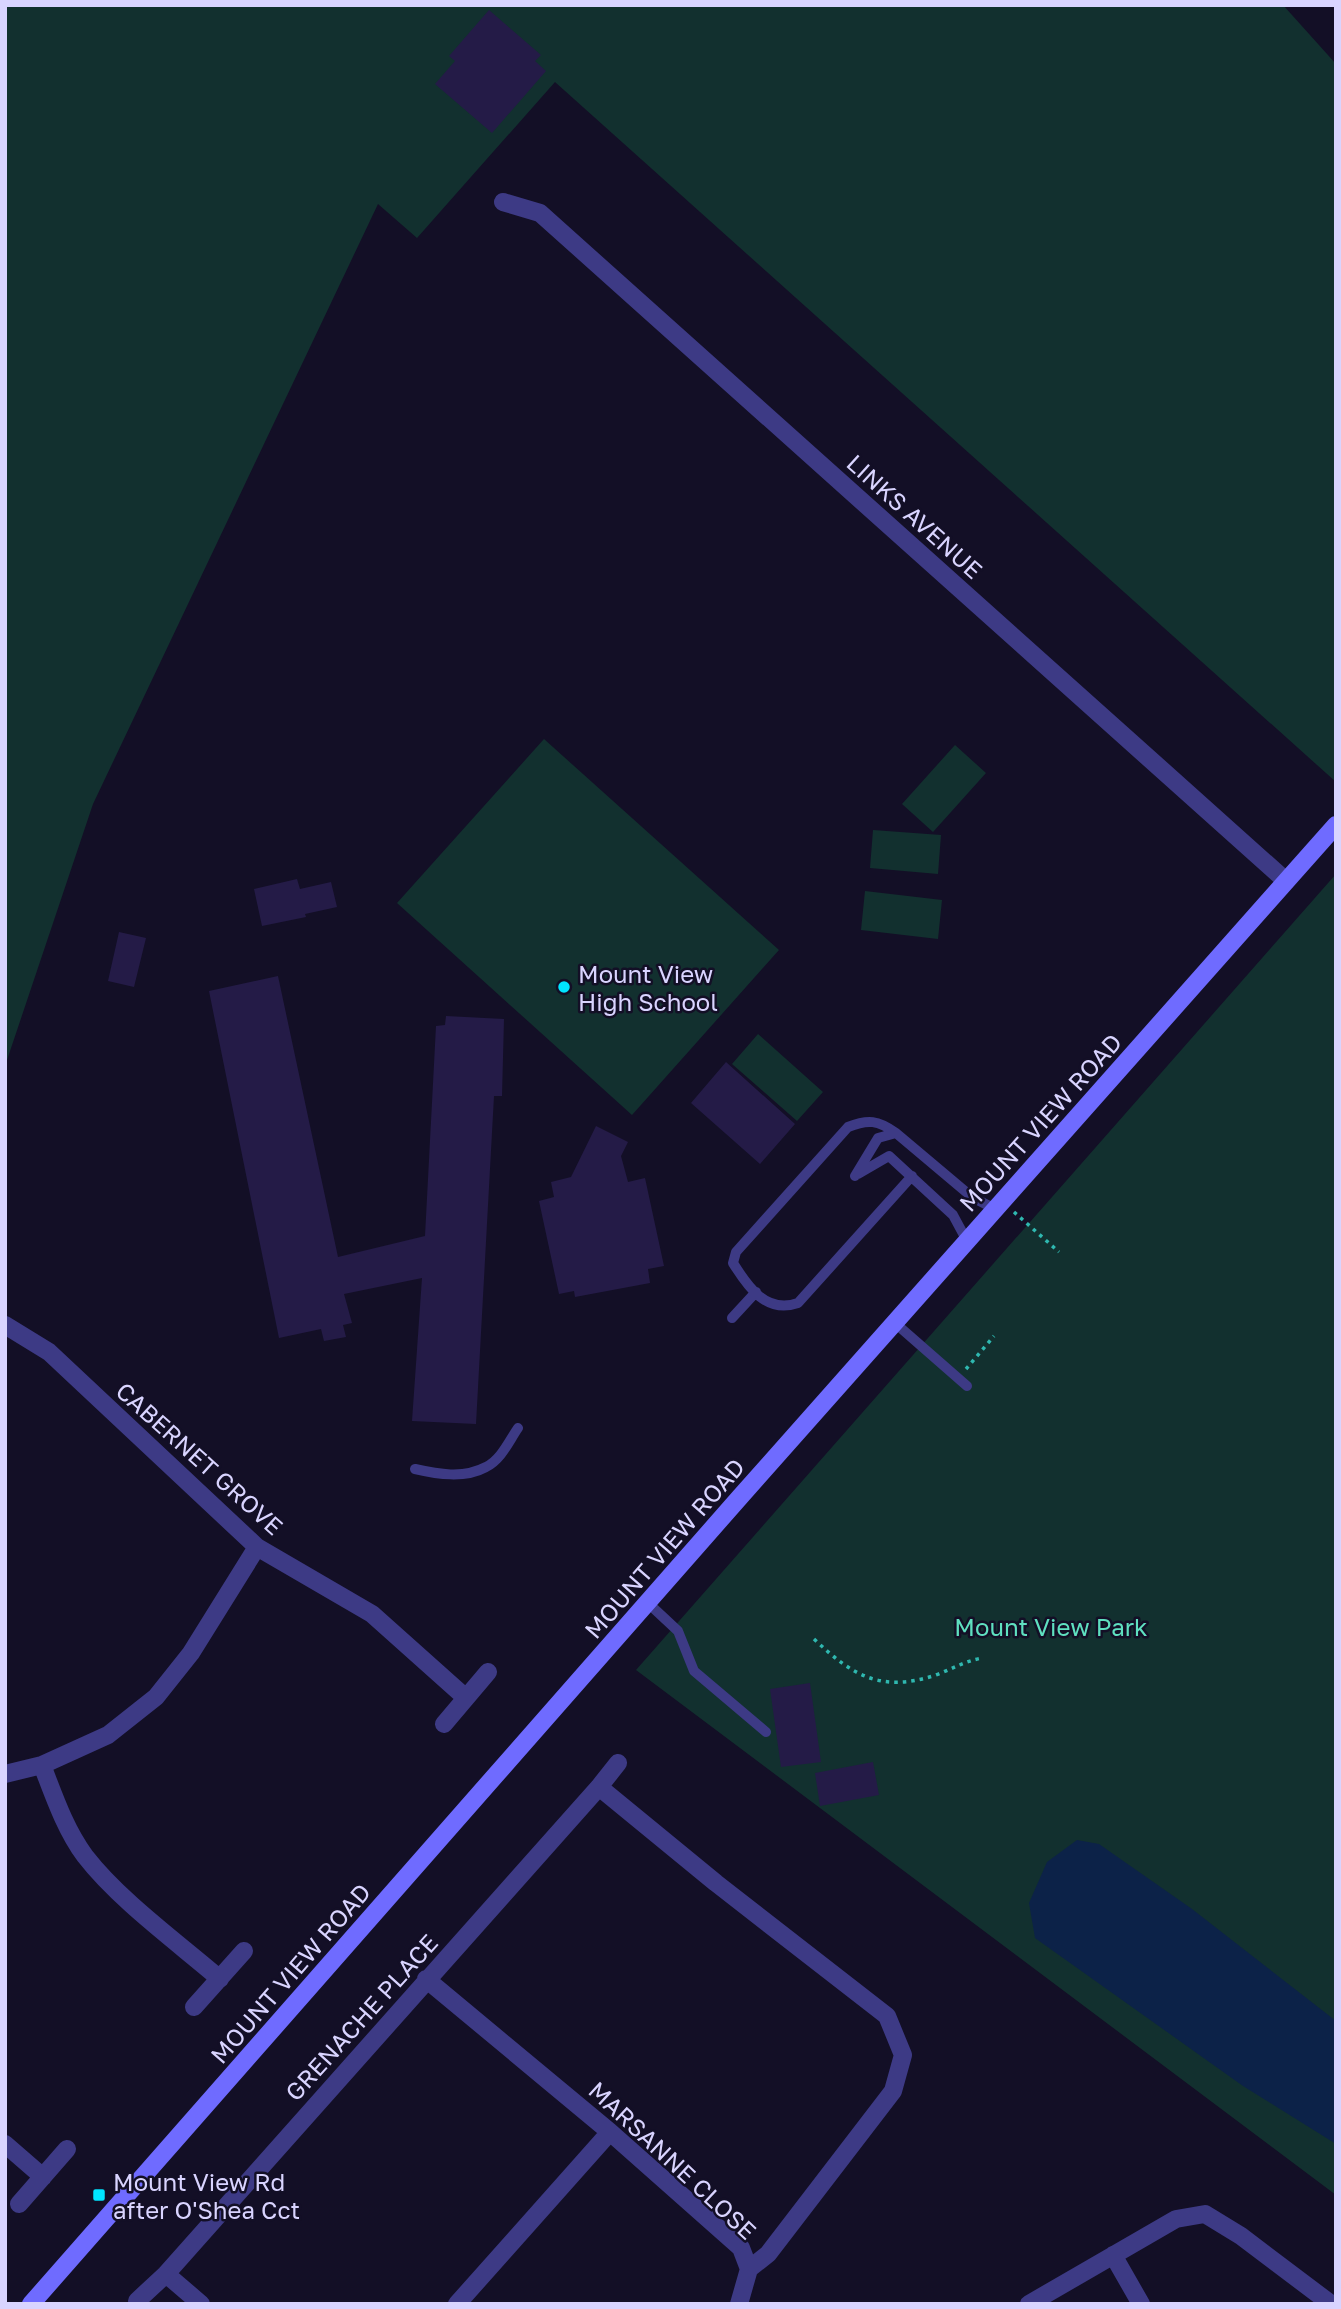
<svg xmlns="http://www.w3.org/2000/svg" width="1341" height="2309" font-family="'Golos Text',sans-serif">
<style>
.green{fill:#12302f}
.water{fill:#0c2248}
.building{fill:#241b47}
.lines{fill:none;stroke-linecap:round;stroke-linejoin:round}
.path{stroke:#2fb8b0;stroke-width:3.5;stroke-dasharray:3.5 5;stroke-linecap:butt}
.lane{stroke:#3d3a85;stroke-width:10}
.street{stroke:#3d3a85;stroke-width:18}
.secondary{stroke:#6f6bff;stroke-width:18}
.poi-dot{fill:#00e5ff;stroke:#130f26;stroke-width:2.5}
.labels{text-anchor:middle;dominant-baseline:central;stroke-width:5;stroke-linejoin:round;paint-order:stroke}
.street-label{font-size:24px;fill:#d9d4ff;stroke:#130f26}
.poi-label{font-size:24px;fill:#d9d4ff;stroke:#130f26;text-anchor:start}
.park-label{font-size:24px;fill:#5fe0c0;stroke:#130f26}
</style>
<rect width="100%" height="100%" fill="#130f26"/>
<path class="green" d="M5 5H1283L1336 64V782L555 82 417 238 378 204 93 804 5 1066Z
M544 739 779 950 632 1115 397 903Z
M955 745 986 773 933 832 902 804Z
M873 830 941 835 938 874 870 868Z
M1336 874V2195L636 1670Z
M865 891 942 900 938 939 861 930Z
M758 1034 823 1092 797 1121 732 1064Z"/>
<path class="water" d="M1077 1840 1099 1844 1192 1909 1336 2021V2144L1243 2086 1035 1938 1029 1903 1047 1862Z"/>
<path class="building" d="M489 10 541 55 535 61 546 71 492 133 435 84 455 61 449 56Z
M297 879 300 889 331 882 337 907 305 914 306 917 262 926 254 889Z
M119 932 146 938 134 987 108 981Z
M278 976 338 1257 425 1236 436 1026 445 1025 446 1016 504 1019 502 1096H494L476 1424 412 1421 422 1278 344 1294 352 1323 343 1325 346 1337 324 1341 321 1329 279 1338 209 991Z
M726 1062 795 1124 760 1164 691 1103Z
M596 1126 628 1142 621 1156 628 1182 645 1178 664 1266 648 1269 650 1283 575 1297 574 1291 559 1294 539 1201 554 1197 551 1182 571 1177Z
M810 1683 821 1762 781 1767 770 1689Z
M873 1762 879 1795 820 1806 815 1773Z"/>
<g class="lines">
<path class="path" d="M1014 1212 1059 1252
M966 1369 994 1336
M814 1639C853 1676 881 1693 936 1675 952 1669 965 1661 982 1658"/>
<path class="lane" d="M896 1133C878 1120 868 1119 848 1127L736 1252 733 1263C748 1287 766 1314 798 1303L912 1176
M858 1174 889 1156 953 1215 967 1241
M855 1176 878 1138 896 1133 972 1197 995 1209
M732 1318 756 1292
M895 1323 967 1386
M415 1469C437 1474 464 1479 486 1467 501 1460 509 1441 518 1428
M648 1603 678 1631 694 1671 766 1732"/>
<path class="street" d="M503 202 540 213 1286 881
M5 1325 49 1352 257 1547 372 1614 466 1698
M444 1724 488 1672
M42 1765C54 1796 65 1829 85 1856 119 1900 177 1942 220 1979
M5 1774 42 1765 108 1735 156 1697 191 1653 257 1547
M599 1787 716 1883 887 2016 903 2055 893 2091 768 2254 749 2269
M426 1979 610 2132 741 2248 749 2269
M194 2007 244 1951
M5 2144 43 2177
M19 2204 67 2149
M1113 2255 1141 2304
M166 2274 201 2304
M137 2301 166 2274 599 1787 618 1763
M457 2304 610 2132
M739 2304 749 2269
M1029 2304 1176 2219 1205 2214 1241 2236 1331 2304"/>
<path class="secondary" d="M31 2304 740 1497 1336 825"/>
</g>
<g class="poi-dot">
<circle cx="564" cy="987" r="7"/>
<rect x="92" y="2188" width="14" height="14" rx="3.5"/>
</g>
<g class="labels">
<g class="street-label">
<text transform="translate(915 516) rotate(42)">LINKS AVENUE</text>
<text transform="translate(1040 1122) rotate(-48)">MOUNT VIEW ROAD</text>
<text transform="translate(200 1458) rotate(42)">CABERNET GROVE</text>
<text transform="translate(664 1548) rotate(-49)">MOUNT VIEW ROAD</text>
<text transform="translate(290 1973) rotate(-49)">MOUNT VIEW ROAD</text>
<text transform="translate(361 2017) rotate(-48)">GRENACHE PLACE</text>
<text transform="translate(673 2160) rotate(43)">MARSANNE CLOSE</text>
</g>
<g class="poi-label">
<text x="578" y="973">Mount View<tspan x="578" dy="28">High School</tspan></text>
<text x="113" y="2181">Mount View Rd<tspan x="113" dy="28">after O'Shea Cct</tspan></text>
</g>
<g class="park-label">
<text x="1051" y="1626">Mount View Park</text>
</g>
</g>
<rect width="1341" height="2309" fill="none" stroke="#d9d4ff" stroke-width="14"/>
</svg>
